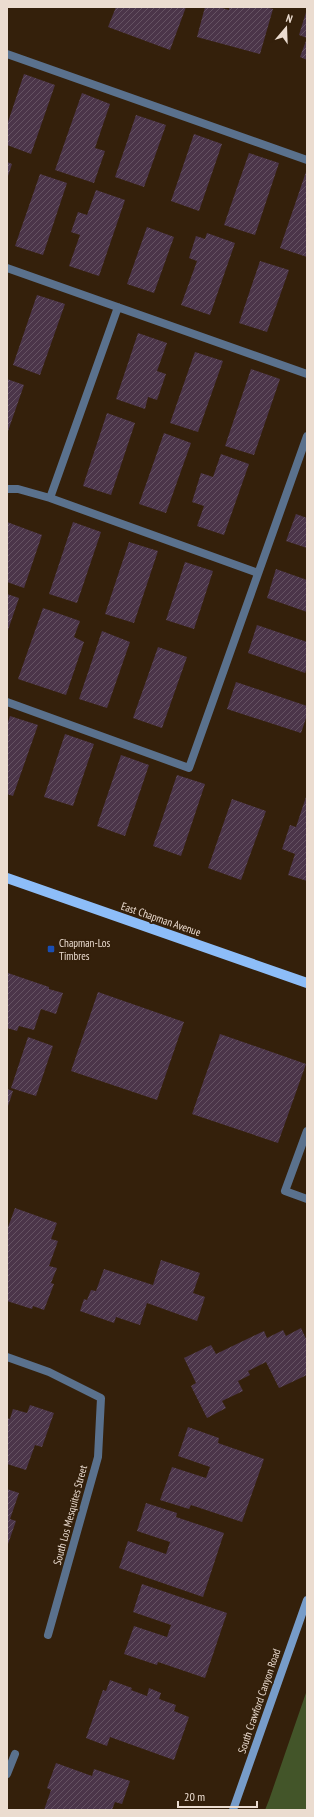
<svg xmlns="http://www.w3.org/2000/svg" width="314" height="1817" font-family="'PT Sans Narrow',sans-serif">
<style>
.green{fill:#435529}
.building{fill:url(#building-hatch)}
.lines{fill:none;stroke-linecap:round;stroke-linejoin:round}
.service{stroke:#5a718d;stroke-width:8}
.minor{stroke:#5a718d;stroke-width:8}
.secondary{stroke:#779cc9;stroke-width:8}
.primary{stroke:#8dbdf8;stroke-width:10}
.transit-dot{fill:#1a4fb4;stroke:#34200b;stroke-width:1.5}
.labels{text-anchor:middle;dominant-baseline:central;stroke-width:3.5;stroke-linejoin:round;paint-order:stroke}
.street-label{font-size:11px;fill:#ebdcd0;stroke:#34200b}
.poi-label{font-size:11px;fill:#ebdcd0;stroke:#34200b;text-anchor:start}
</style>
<defs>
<pattern id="building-hatch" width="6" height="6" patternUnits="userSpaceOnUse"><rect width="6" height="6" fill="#4b3549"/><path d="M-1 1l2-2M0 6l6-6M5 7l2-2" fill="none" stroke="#655262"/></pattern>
</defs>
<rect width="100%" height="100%" fill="#34200b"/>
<path class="green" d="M307 1690V1810H265L269 1800Z"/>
<path class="building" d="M116 7H186L170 50 108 27Z
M205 7H219L229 10V7H265L273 9 260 54 197 37Z
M307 9V38L299 35Z
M307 38V60L300 57Z
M24 74 55 85 31 154 7 145V125Z
M82 93 110 104 95 148 105 151 94 183 55 170Z
M136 115 166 125 144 187 115 177Z
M194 134 222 144 199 211 171 201Z
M249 153 279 163 255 235 224 225Z
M7 162 12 164 7 179Z
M307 169V257L280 248Z
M40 174 67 183 43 255 15 246Z
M96 190 125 200 99 276 69 266 80 235 71 232 78 212 87 215Z
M147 227 174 237 154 293 127 284Z
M207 233 235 243 210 315 181 305 197 261 189 258 196 236 205 239Z
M260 261 289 270 267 332 239 323Z
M37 295 65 304 40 375 13 365Z
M138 333 167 343 157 371 166 374 157 400 148 397 145 409 116 399Z
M195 352 223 361 198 432 170 423Z
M251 369 280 379 254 455 225 446Z
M7 379 24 385 7 434Z
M107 413 135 423 111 495 83 486Z
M164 433 191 443 166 513 139 504Z
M221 454 249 464 224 535 197 526 204 506 192 502 201 473 213 477Z
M296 514 307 518V548L286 541Z
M7 522 42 535 24 588 7 582Z
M73 522 101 532 77 603 49 594Z
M129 542 158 551 134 623 105 614Z
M185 562 213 571 194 629 166 620Z
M276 569 307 580V612L267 598Z
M7 594 19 598 7 633Z
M43 608 80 621 74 637 84 642 66 695 18 679Z
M257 625 307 642V668L305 673 248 653Z
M102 631 130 642 107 708 79 699Z
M158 647 187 657 162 728 133 718Z
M236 682 307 706V715L301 733 227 709Z
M10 716 38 725 13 796 7 794V725Z
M65 734 94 744 73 806 44 797Z
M121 755 149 765 125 836 97 826Z
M177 775 205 784 181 856 153 846Z
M307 794V881L288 875 295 854 282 849 290 825 296 827Z
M232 799 266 811 241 880 208 868Z
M8 973 49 987V989L63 993 56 1014 41 1009 34 1030 19 1026 17 1031 7 1028V978Z
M98 992 184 1022 157 1100 71 1071Z
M220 1034 306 1064 278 1143 192 1114Z
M28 1037 53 1046 36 1096 11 1088Z
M7 1089 13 1091 7 1109Z
M15 1208 57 1223 51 1239 58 1241 49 1266 57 1268 51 1283 54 1284 44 1310 33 1306 32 1309 7 1301V1230Z
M161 1260 200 1273 193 1293 205 1297 197 1321 147 1303 140 1325 116 1317 114 1323 80 1311 84 1299 87 1300 91 1290 96 1291 104 1269 153 1285Z
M301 1328 307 1341V1375L279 1388 266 1362 248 1371 250 1375 238 1381 243 1391 222 1401 226 1408 207 1418 191 1386 196 1383 184 1358 211 1345 216 1354 264 1331 267 1338 283 1330 286 1336Z
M30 1405 54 1413 42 1447 35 1445 26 1470 7 1464V1418L10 1419 13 1409 27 1413Z
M188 1427 219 1438 218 1443 264 1459 242 1522 191 1505 189 1509 160 1500 172 1467 206 1478 210 1467 178 1456Z
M7 1489 19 1493 10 1519 16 1521 7 1547Z
M146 1503 177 1513 176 1517 224 1533 203 1597 119 1568 128 1541 166 1554 170 1542 137 1531Z
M142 1584 227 1613 205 1678 158 1662 157 1665 124 1654 134 1626 167 1637 171 1625 133 1612Z
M110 1680 132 1688 131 1690 147 1696 149 1688 161 1693 159 1699 176 1705 174 1711 189 1717 174 1760 110 1737 107 1746 86 1738 103 1690 106 1691Z
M56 1763 92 1776 94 1769 130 1781 122 1804 115 1802 112 1810H44L51 1790 47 1788Z"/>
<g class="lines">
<path class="service" d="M7 54 307 160
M7 268 307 374
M7 489H18L50 498 258 573
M50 498 118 307
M7 702 189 768 307 436
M307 1131 285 1191 307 1199"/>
<path class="minor" d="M7 1357 49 1372 101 1398 98 1457 48 1635
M7 1774 15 1754"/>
<path class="secondary" d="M233 1810 307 1600"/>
<path class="primary" d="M7 878 307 983"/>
</g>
<rect class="transit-dot" x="47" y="945" width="8" height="8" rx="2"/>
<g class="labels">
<g class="street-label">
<text transform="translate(161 919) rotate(19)">East Chapman Avenue</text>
<text transform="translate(70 1515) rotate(-75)">South Los Mesquites Street</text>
<text transform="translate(259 1701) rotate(-71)">South Crawford Canyon Road</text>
</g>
<g class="poi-label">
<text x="59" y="943">Chapman-Los<tspan x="59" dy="13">Timbres</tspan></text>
</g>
</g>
<rect width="314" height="1817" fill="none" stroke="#ebdcd0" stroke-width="16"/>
<g transform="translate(286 28) rotate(19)" stroke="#34200b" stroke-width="3" paint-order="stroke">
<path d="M0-3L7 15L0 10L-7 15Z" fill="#ebdcd0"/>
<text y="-6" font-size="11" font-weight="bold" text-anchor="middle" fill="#ebdcd0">N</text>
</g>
<path d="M178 1801v6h79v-6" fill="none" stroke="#ebdcd0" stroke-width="2"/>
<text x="184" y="1801" font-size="12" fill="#ebdcd0" stroke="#34200b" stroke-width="3" paint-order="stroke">20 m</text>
</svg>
